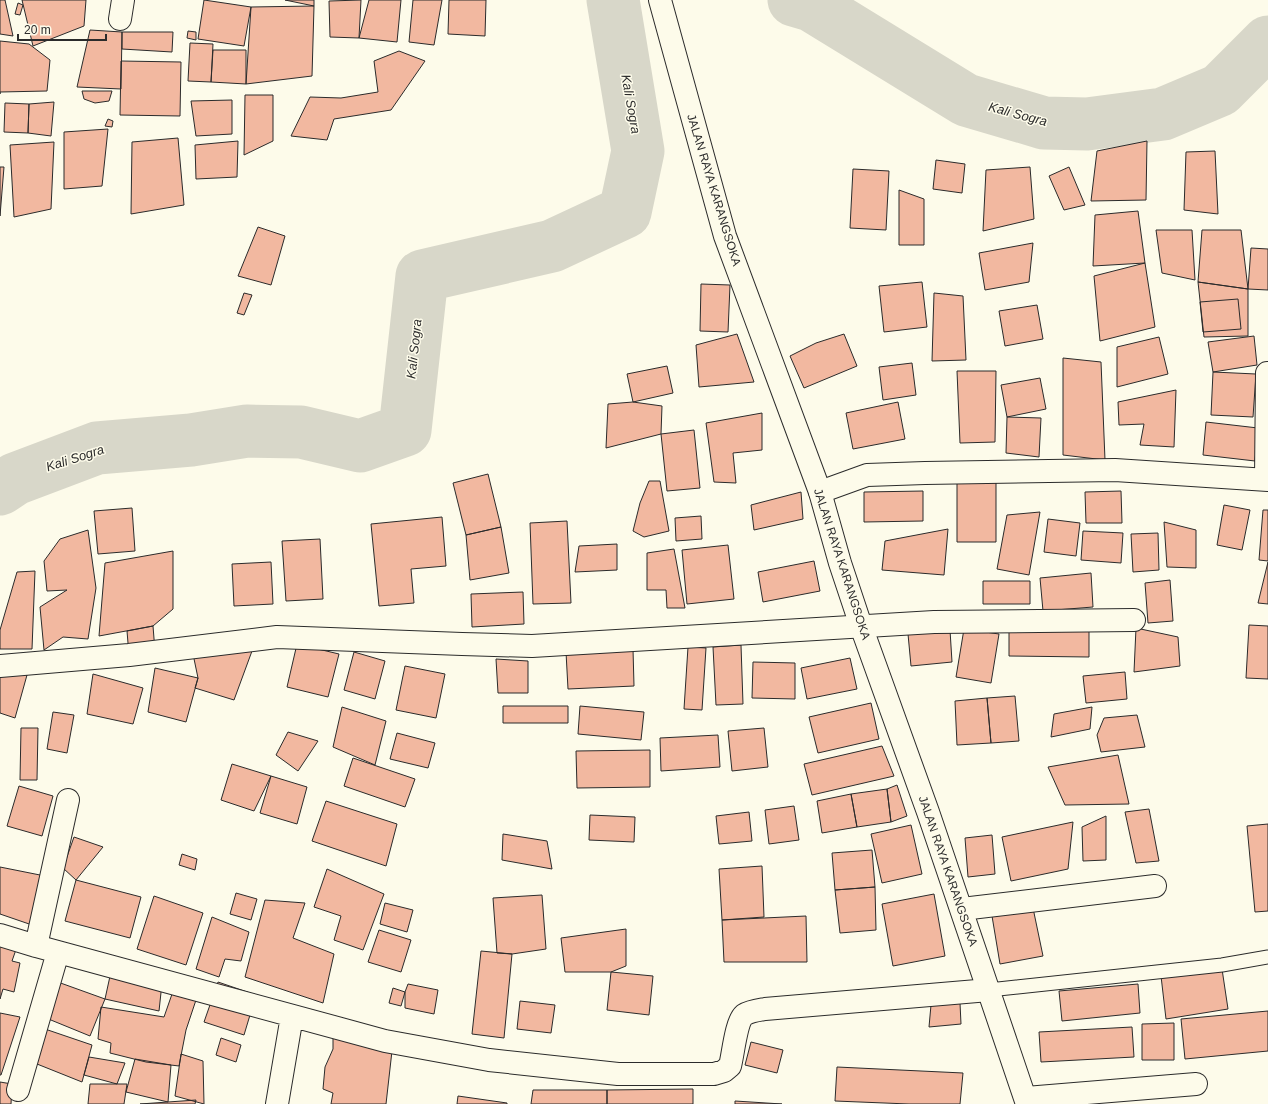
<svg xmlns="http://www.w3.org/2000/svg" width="1268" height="1104" font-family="Helvetica,sans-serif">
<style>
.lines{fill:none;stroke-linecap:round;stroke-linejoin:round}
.river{stroke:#d8d7c9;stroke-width:53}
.building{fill:#f2b8a0;stroke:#2b2b2b}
.service-casing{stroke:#2b2b2b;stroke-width:15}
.minor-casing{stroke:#2b2b2b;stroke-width:24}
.secondary-casing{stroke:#2b2b2b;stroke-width:24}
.service{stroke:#fdfbea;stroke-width:13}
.minor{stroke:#fdfbea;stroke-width:22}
.secondary{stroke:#fdfbea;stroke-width:22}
.labels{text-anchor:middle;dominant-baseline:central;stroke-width:3;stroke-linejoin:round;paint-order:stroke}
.street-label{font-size:12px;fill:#2b2b2b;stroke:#fdfbea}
.water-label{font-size:13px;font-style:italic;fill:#2b2b2b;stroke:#fdfbea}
</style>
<rect width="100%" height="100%" fill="#fdfbea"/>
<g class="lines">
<path class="river" d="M794 0 811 5 966 100 1044 123 1087 124 1163 114 1220 90 1268 42
M0 489 15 479 97 448 191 440 247 431 301 432 360 446 405 430 422 276 552 246 625 212 638 151 613 0"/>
</g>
<path class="building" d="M0 0H5L13 36 0 34Z
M22 0H86L84 26 33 46Z
M204 0 251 7 244 46 198 39Z
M285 0H314V6Z
M361 0 359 38 330 37 329 1Z
M369 0H401L397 42 359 38Z
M413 0H442L434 45 409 42Z
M449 0H486L485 36 448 34Z
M18 3 23 5 20 15 15 14Z
M314 6 312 76 246 84 251 7Z
M90 30 122 32 121 89 77 87Z
M188 31 196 32V40L187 38Z
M122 32H173L172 52 122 49Z
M0 41 29 44 50 60 47 91 0 92V94Z
M190 43 213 44 211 82 188 81Z
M213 50H246V84L211 82Z
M399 51 425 61 391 110 334 119 327 140 291 136 310 97 341 98 378 92 374 61Z
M121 61 181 62 180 116 120 115Z
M82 91H112L109 101 95 103 84 99Z
M245 95H273V141L244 155Z
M232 100V134L196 136 191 101Z
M54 102 51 136 28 133 29 104Z
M5 103 29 104 28 133 4 132Z
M108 119 113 121 112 127 105 126Z
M108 129 102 186 64 189V132Z
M178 138 184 205 131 214 132 142Z
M238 141 237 177 196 179 195 145Z
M1147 141 1146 200 1091 201 1097 151Z
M54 142 51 209 14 217 10 145Z
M1215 151 1218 214 1184 210 1186 152Z
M936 160 965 164 962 193 933 189Z
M0 167H4L0 216Z
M1030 167 1034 219 983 231 986 170Z
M1069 167 1085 205 1064 210 1049 176Z
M853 169 889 171 886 230 850 228Z
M899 190 924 199V245H899Z
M1138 211 1145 263 1093 266 1095 215Z
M258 227 285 236 271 285 238 276Z
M1156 230H1192L1195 280 1162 273Z
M1202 230H1241L1248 289 1198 282Z
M1033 243 1029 282 985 290 979 253Z
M1251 248 1268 249V290L1248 289Z
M1145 263 1155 327 1100 341 1094 276Z
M922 282 927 327 884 332 879 286Z
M1198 282 1248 289V336L1204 337Z
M701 284 730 285 728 332 700 331Z
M244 293 252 295 244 315 237 313Z
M934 293 963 296 966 360 932 361Z
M1238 299 1241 329 1203 332 1200 302Z
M1037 305 1043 339 1005 346 999 311Z
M737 334 754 382 699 387 696 345Z
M844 334 857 366 804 388 790 356 816 343Z
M1254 336 1257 365 1213 372 1208 342Z
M1159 337 1168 374 1117 387V347Z
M1063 358 1101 362 1105 460 1063 455Z
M912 363 916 395 883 400 879 367Z
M667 366 673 393 633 402 627 374Z
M957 371H996L995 442 960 443Z
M1213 372 1256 374 1253 417 1211 415Z
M1040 378 1046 409 1007 417 1001 385Z
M1176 390 1174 447 1140 445 1144 424 1119 425 1118 402Z
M633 402 662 406 661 434 606 448 608 404Z
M898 402 905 439 853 449 846 413Z
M762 413V450L733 453 736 483 714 482 706 423Z
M1007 417 1041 418 1039 457 1006 453Z
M1206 422 1258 428 1255 461 1203 455Z
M694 430 700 488 667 491 661 434Z
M488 474 501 527 466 535 453 483Z
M957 479H996V542H957Z
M649 481H660L669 531 644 537 633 531 640 503Z
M923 491V521L864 522V492Z
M1121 491 1122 523H1086L1085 492Z
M801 492 803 519 754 530 751 505Z
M1224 505 1250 510 1242 550 1217 545Z
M132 508 135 551 98 554 94 511Z
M1263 510H1268V561L1259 560Z
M1040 512 1029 575 997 569 1007 515Z
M701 516 702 539 676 541 675 518Z
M442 517 446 566 411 569 414 603 379 606 371 524Z
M1048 519 1080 523 1076 556 1044 552Z
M567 521 571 603 533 604 530 523Z
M1164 522 1196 530V568L1167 567Z
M501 527 509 573 470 580 466 535Z
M948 529 944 575 882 570 885 541Z
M88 530 96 588 88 639 63 637 44 650 40 607 67 590 47 591 44 561 60 539Z
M1083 531 1123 533 1121 563 1081 560Z
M1158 533 1159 570 1133 572 1131 534Z
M320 539 323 599 286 601 282 541Z
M617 544V570L575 572 579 546Z
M728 545 734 599 687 604 682 550Z
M674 549 685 608H667L666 590H647V553Z
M173 551V609L153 626 99 636 105 563Z
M814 561 820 591 763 602 758 572Z
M271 562 273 604 234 606 232 564Z
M1268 562V604L1258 603Z
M35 571 32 649H0V630L17 572Z
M1091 573 1093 607 1043 611 1040 578Z
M1170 580 1173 621 1148 623 1145 583Z
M983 581H1030V604H983Z
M523 592 524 624 472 627 471 594Z
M1249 625 1268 626V679L1246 678Z
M153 626 155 651 129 655 127 631Z
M1009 628 1089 629V657L1009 656Z
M1136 628 1178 637 1180 666 1134 672Z
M964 629 999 634 991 683 956 677Z
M950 630 952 662 911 666 908 634Z
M297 644 339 654 328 697 287 687Z
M741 645 743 704 716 705 713 647Z
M688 647 706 648 702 710 684 709Z
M633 649 634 686 568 689 566 652Z
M252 651 234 700 195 688 198 678 193 654Z
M354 652 385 661 375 699 344 690Z
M850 658 857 689 807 699 801 668Z
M496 659 528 661V693H498Z
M753 662 795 663V699L752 698Z
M405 666 445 674 436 718 396 710Z
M0 667 27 675 15 718 0 713Z
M155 668 198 678 186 722 148 712Z
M1125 672 1127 699 1086 703 1083 676Z
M93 674 143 688 133 724 87 714Z
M1015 696 1019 741 991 743 987 698Z
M987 698 991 743 957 745 955 701Z
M871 703 879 739 818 753 809 717Z
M503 706H568V723H503Z
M580 706 644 712 641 740 578 734Z
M342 707 386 721 375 765 333 747Z
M1092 707 1090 729 1051 737 1054 714Z
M53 712 74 715 67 753 47 749Z
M1137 715 1145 747 1101 752 1097 735 1104 718Z
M21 728H38L37 780H20Z
M764 728 768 767 732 771 728 731Z
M288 732 318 741 298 771 276 755Z
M397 733 435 743 428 768 390 759Z
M718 735 720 767 661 771 660 738Z
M882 746 894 776 812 795 804 764Z
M650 750V787L577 788 576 751Z
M1118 755 1129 804 1065 805 1048 767Z
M353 758 415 779 405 807 344 786Z
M232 764 271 776 254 811 221 800Z
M271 776 307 787 297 824 260 813Z
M897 785 907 816 891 822 887 789Z
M19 786 53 796 42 836 7 826Z
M887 789 891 822 857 827 851 794Z
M851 794 857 827 822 833 817 801Z
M326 801 397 824 386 866 312 841Z
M794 806 799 840 769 844 765 810Z
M1149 809 1159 861 1136 863 1125 812Z
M749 812 752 841 719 844 716 816Z
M590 815 635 817 634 842 589 840Z
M1106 816V860L1083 861 1082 827Z
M1073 822 1068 869 1011 881 1002 837Z
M1268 824V911L1255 912 1247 826Z
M911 825 922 874 882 883 871 834Z
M503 834 547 841 552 869 502 860Z
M992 835 995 874 968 877 965 838Z
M74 837 103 847 76 880 63 868Z
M872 850 875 887 835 890 832 853Z
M182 854 197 859 195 870 179 865Z
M762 866 764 917 722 920 719 869Z
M0 867 50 877 35 926 0 914Z
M327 869 384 894 363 950 334 940 341 916 314 907Z
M76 880 141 897 130 938 65 921Z
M875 887 876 930 840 933 835 890Z
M236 893 257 899 251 920 230 914Z
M934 894 945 956 893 966 882 904Z
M542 895 546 949 512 954 497 953 493 898Z
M154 896 203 913 186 965 137 949Z
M265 900 305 903 293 938 334 954 323 1003 245 977Z
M385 903 413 910 407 932 380 924Z
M1033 908 1043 956 1000 964 992 916Z
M806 916 807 962H724L722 920Z
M212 917 249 932 241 961 225 959 219 977 196 969Z
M626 929V966L611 972H565L561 938Z
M379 930 411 940 401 972 368 962Z
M0 935 19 941 12 961 20 963 14 992 3 989 0 999Z
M481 951 512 954 504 1038 472 1034Z
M112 967 163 974 159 1011 105 999Z
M1222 969 1228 1009 1166 1019 1161 976Z
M611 972 653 976 649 1015 607 1010Z
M179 974 202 982 186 1030 179 1066 146 1062 110 1053 111 1043 98 1039 101 1007 164 1017Z
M55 981 105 999 90 1036 46 1018Z
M218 982 256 995 244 1035 204 1022Z
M408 984 438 990 434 1014 405 1008V992Z
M1138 984 1140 1013 1062 1021 1059 991Z
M393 988 405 992 401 1006 389 1003Z
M520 1001 555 1005 551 1033 517 1029Z
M960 1003 961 1024 929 1027 931 1005Z
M1268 1011V1051L1185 1059 1181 1019Z
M0 1013 20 1017 1 1075H0Z
M1174 1023V1060H1142V1024Z
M1132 1027 1134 1057 1041 1062 1039 1032Z
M42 1028 92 1045 82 1082 27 1060Z
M333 1031 393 1042 386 1104H331L333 1093 323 1089 325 1067 333 1049Z
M221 1038 241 1045 236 1062 216 1055Z
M751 1042 783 1050 777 1073 745 1065Z
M181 1054 203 1061 204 1104 175 1096Z
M89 1057 125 1063 117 1084 84 1075Z
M135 1059 171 1065 168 1102 126 1092Z
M837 1067 963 1073 960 1104H909L835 1101Z
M0 1082 12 1084 11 1104H0Z
M90 1084H127L124 1104H88Z
M693 1089V1104H607V1090Z
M533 1090H607V1104H531Z
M458 1096 507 1103V1104H457Z
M196 1100 195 1104H140Z
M735 1101 782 1104H735Z"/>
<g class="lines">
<defs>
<path id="service" d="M989 990 1222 965 1268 957"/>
<path id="minor" d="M120 19 123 0
M1266 479 1267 373
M820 492 867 475 925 473 1115 470 1268 480
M0 666 129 655 277 637 462 644 532 646 934 622 1134 620
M962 909 1155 886
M0 935 36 946 385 1041 489 1060 618 1074H714L724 1071 730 1066C733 1055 736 1022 744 1015 750 1011 759 1010 765 1009L989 990
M36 946 68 800
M18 1090 58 952
M1026 1098 1196 1084
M277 1104 292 1016"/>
<path id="secondary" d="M660 0 725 236 820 492 840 563 861 626 928 812 1027 1104"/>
</defs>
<use href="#service" class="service-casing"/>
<use href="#minor" class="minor-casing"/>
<use href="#secondary" class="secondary-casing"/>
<use href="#service" class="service"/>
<use href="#minor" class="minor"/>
<use href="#secondary" class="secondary"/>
</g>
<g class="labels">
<g class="street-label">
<text transform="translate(714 190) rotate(73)">JALAN RAYA KARANGSOKA</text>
<text transform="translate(842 564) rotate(72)">JALAN RAYA KARANGSOKA</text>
<text transform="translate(948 871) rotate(71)">JALAN RAYA KARANGSOKA</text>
</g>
<g class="water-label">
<text transform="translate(631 104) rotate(80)">Kali Sogra</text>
<text transform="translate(1018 114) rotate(15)">Kali Sogra</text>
<text transform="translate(414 349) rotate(-84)">Kali Sogra</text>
<text transform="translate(75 458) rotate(-18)">Kali Sogra</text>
</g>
</g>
<path d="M18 34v6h88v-6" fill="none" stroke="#2b2b2b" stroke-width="2"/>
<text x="24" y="34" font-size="12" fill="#2b2b2b" stroke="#fdfbea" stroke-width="3" paint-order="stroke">20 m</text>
</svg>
